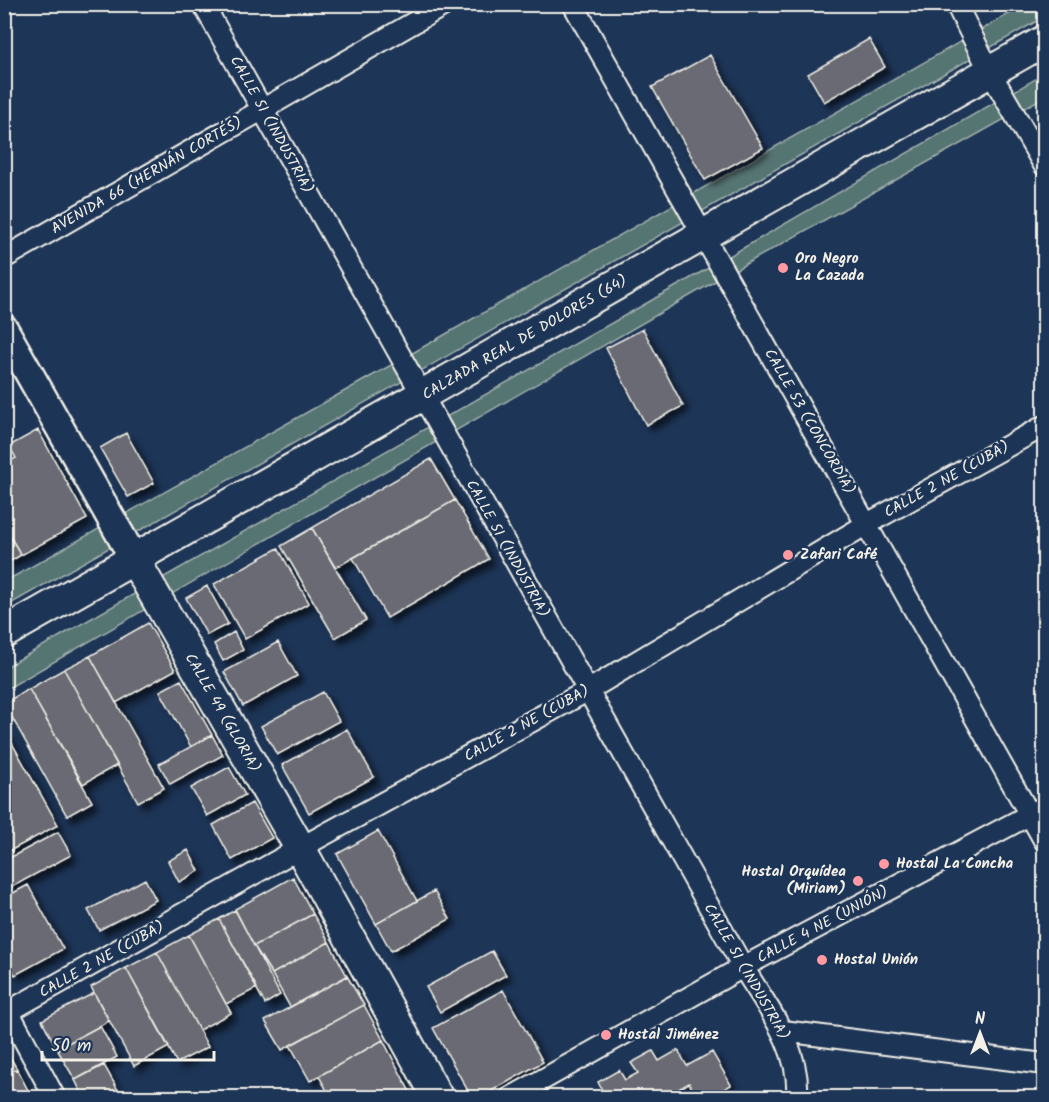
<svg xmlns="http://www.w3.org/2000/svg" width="1049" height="1102" font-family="Kalam,sans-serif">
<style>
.green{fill:#557473;stroke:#a4b2ae;stroke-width:1.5}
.building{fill:#696b73;stroke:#f4f1e8;stroke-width:1.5;filter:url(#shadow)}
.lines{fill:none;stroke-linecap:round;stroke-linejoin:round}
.street-casing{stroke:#f4f1e8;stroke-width:24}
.secondary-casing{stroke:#f4f1e8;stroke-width:32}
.primary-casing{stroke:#f4f1e8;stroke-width:34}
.street{stroke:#1d3557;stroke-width:20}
.secondary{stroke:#1d3557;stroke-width:27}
.primary{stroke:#1d3557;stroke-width:30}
.poi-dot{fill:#ff9aa2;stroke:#1d3557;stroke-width:2}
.labels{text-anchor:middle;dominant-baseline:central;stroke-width:5;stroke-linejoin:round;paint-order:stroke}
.street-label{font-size:15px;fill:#f4f1e8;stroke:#1d3557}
.poi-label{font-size:15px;font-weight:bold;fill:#f4f1e8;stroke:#1d3557;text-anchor:start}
</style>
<defs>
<filter id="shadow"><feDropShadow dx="5.5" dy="5.5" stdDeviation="3" flood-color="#0009"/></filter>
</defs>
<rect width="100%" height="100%" fill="#1d3557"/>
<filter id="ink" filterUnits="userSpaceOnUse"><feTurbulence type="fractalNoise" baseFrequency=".0167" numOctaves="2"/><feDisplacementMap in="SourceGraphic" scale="12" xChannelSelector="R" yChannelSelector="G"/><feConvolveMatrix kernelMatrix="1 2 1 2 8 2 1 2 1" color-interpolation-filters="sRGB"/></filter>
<g filter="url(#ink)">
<path class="green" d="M1025 5H1044V17L5 607 4 582 402 359Z
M1044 74V97L726 275 5 690 4 668 719 262Z"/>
<path class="building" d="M869 39 885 67 824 102 808 74Z
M710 55 763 148 705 180 652 87Z
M643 329 683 406 646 425 606 348Z
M38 430 87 519 21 555 4 526V464L16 458 9 446Z
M126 433 154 483 128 497 100 448Z
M431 459 455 500 335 568 312 528Z
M455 500 489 559 387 618 353 558Z
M4 526 21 555 4 565Z
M312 528 366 620 335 638 281 546Z
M278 548 309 603 245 639 214 584Z
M207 586 228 624 207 635 186 598Z
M148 623 175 670 116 703 90 656Z
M234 632 243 650 223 661 214 644Z
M278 642 297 676 243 706 224 672Z
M90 656 164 788 138 802 64 669Z
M64 669 117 765 83 784 29 689Z
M181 680 212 735 191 747 160 691Z
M29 689 92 802 67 816 4 703Z
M323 692 339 721 277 755 261 726Z
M4 729 58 825 4 854Z
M347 729 374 777 309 813 282 765Z
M212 735 223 755 170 784 159 764Z
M229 767 245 795 207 816 191 788Z
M252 803 272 838 232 860 213 825Z
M378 831 417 901 376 924 337 854Z
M58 832 71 855 4 891V861Z
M188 850 199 871 179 882 168 861Z
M293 877 313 914 254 946 235 909Z
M145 879 156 900 99 930 88 910Z
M28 885 63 949 15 975 4 957V898Z
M434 891 450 919 391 951 376 924Z
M235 910 280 995 265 1004 219 919Z
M313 914 329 942 272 974 254 946Z
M219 919 257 988 226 1004 189 935Z
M189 935 231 1013 199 1030 157 952Z
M329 942 347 976 290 1007 272 974Z
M492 951 506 975 440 1012 426 987Z
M157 952 208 1047 177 1063 126 968Z
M126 968 169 1047 134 1066 91 987Z
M347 976 364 1005 282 1050 265 1021Z
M503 990 543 1062 479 1098H472L433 1028Z
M94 993 109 1021 57 1049 42 1020Z
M364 1005 383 1040 310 1081 290 1045Z
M100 1026 117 1057 75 1080 57 1049Z
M383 1040 413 1098H331L319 1076Z
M4 1047 17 1069 4 1075Z
M678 1050 687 1066 712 1052 731 1085 718 1092 721 1098H689L695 1094 689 1083 663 1098H594L603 1092 598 1082 619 1070 625 1080 638 1073 631 1063 653 1051 659 1061Z
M104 1065 119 1092 108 1098H84L75 1080Z
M17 1069 32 1098H4V1075Z"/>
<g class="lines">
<defs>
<path id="street" d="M203 4 743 967C767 1007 801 1048 797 1098
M573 4 1044 840
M956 4 990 72 1044 165
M4 258 446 4
M4 1003 55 1098
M4 1014 300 848 587 691 867 524 1044 426
M783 1031 1044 1064
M510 1098 743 967 1044 807"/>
<path id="secondary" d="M4 329 134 559"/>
<path id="primary" d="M134 559 300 848 438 1098
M4 633 1044 41"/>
</defs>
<use href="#street" class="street-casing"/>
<use href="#secondary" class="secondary-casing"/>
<use href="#primary" class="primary-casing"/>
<use href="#street" class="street"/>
<use href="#secondary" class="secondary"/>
<use href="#primary" class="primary"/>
</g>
</g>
<g class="poi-dot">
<circle cx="783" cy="268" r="6"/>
<circle cx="788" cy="555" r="6"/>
<circle cx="884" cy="864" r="6"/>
<circle cx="858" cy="881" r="6"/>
<circle cx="822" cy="960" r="6"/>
<circle cx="606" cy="1035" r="6"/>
</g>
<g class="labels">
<g class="street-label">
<text transform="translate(271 125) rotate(61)">CALLE 51 (INDUSTRIA)</text>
<text transform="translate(147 176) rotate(-30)">AVENIDA 66 (HERNÁN CORTÉS)</text>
<text transform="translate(525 338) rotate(-30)">CALZADA REAL DE DOLORES (64)</text>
<text transform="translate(809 422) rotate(60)">CALLE 53 (CONCORDIA)</text>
<text transform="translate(947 480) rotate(-29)">CALLE 2 NE (CUBA)</text>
<text transform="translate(507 549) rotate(61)">CALLE 51 (INDUSTRIA)</text>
<text transform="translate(222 713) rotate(60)">CALLE 49 (GLORIA)</text>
<text transform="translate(527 724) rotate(-29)">CALLE 2 NE (CUBA)</text>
<text transform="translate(823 925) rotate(-28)">CALLE 4 NE (UNIÓN)</text>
<text transform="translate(102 960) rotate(-29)">CALLE 2 NE (CUBA)</text>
<text transform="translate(746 972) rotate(60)">CALLE 51 (INDUSTRIA)</text>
</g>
<g class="poi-label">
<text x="795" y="259">Oro Negro<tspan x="795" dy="17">La Cazada</tspan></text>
<text x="800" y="555">Zafari Café</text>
<text x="896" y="864">Hostal La Concha</text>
<text x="846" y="872" text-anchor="end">Hostal Orquídea<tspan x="846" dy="17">(Miriam)</tspan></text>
<text x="834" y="960">Hostal Unión</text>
<text x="618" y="1035">Hostal Jiménez</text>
</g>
</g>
<rect width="1049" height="1102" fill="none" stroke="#1d3557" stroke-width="24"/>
<rect x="12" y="12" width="1025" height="1078" fill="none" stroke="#f4f1e8" stroke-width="2" filter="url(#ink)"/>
<g transform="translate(980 1033)" stroke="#1d3557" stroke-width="4.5" paint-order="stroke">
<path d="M0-4.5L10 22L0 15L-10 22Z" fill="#f4f1e8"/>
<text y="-9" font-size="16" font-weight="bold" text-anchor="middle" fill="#f4f1e8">N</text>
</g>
<path d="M42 1051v9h172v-9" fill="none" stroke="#f4f1e8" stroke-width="3"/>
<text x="51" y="1051" font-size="18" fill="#f4f1e8" stroke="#1d3557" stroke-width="4.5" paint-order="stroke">50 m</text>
</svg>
